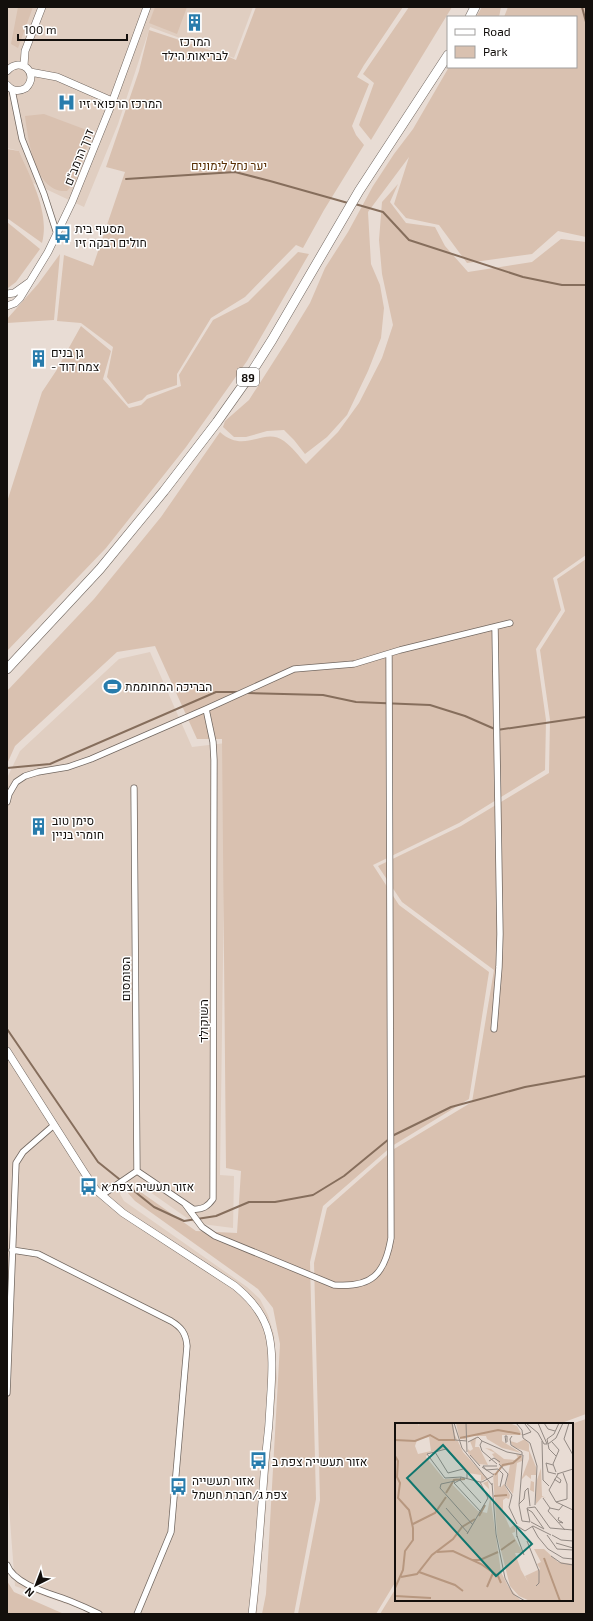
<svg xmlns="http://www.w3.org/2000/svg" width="593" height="1621" font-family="'Exo 2',Heebo,sans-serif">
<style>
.built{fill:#e0cec1}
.green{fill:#d9c1b0}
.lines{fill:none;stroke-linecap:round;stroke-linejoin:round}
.stream{stroke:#866e5c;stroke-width:2}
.minor-casing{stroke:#726861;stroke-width:7}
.tertiary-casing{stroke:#726861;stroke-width:8}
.trunk-casing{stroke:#726861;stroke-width:10}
.minor{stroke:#fff;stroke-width:5.5}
.tertiary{stroke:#fff;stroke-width:7}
.trunk{stroke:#fff;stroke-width:9}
.labels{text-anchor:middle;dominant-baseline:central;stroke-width:3;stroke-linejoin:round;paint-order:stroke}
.shield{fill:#fff;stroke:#5a5755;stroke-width:1}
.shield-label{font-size:11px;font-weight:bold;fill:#130f0c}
.poi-label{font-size:12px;fill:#130f0c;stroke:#fff;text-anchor:start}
.street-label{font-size:12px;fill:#130f0c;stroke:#fff}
.park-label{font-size:12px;fill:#572d02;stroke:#fff}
.inset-river{fill:none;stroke:#b7977f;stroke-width:2}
.inset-road{fill:none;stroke:#938a84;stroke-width:1}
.view{fill:#0f766e;fill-opacity:0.15;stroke:#0f766e;stroke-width:2}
.inset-edge{fill:none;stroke:#130f0c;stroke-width:2}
</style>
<rect width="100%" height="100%" fill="#e8dcd4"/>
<path class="built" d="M7 7H253L234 58 150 27 118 124 84 207 33 183 19 151 7 148Z
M150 652 192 747 226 743 220 1175 234 1176 233 1228 194 1223 143 1187 134 1183 126 1186 120 1194 124 1201 247 1287 260 1299 268 1315 274 1335 277 1378 257 1614H91L81 1609 15 1586 7 1481V778L20 751 119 659Z"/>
<path class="green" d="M18 7H33L18 48 11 44Z
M155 7H187L177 34 149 23Z
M256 7H403L364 65 357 77 369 84 352 126 356 135 364 145 324 210 303 248 296 245 245 297 211 318 177 374V385L147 395 142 400 128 404 107 377 113 347 81 323 57 321 64 255 93 266 125 172 106 167 139 71 149 30 222 54 236 60Z
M409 7H452L371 140 359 125 374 83 363 74Z
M482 7H501L499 17H476Z
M508 7H586V237L558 231 532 254 467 263 439 225 406 218 394 204 409 157 368 212 371 264 380 285 384 308 381 338 368 371 347 415 327 437 305 454 294 440 284 430 267 431 246 437H234L223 427 225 421 249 400 288 339 310 303 325 268 348 232 373 186 394 154 413 129 449 67H576V17H504Z
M44 114 92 132 75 182 67 191C35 194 28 139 25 116Z
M7 149 19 151C31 179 50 212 42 243L7 218Z
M398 184 390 202 406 223 435 227 445 246 468 272 532 262 561 239 586 242V555L553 578 561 610 536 649 546 720 545 770 459 823 373 865 399 905 489 972 469 1099 392 1146 323 1206 310 1262 316 1499 294 1614H262L266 1594 280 1344 273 1308 258 1289 135 1201 127 1192 135 1188 196 1231 237 1233 241 1171 226 1168 222 739H197L155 646 117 652 15 746 7 764V691L94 599 161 517 220 432C245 455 264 426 284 441 292 447 299 456 306 464L338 432 359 403 382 358 393 325 382 274 379 240 382 202Z
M7 222 40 249 16 282 8 288Z
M298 252 309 254 247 361 186 447 106 548 7 651V502L42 392 56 371 81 326 111 351 103 379 129 408 141 405 147 399 181 386 179 375 213 320 248 302Z
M60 254 54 320 7 323V319L38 284Z
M586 559V1414L559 1424H396V1581L376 1614H298L320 1500 314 1263 327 1208 394 1149 472 1102 494 970 402 902 378 866 461 826 549 773 550 720 540 650 565 611 557 579Z
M586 1419V1614H380L396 1588V1600H572V1424H571Z
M7 1581 14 1592 64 1614H7Z"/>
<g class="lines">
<path class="stream" d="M582 7 586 22
M126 179 235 172 270 181 348 203
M355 204 383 212 409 240 523 277 562 285H586
M247 693 323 695 356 702 430 705 465 716 497 730 586 717
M7 768 50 764 216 692H239
M7 1029 98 1162 154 1207 184 1221 216 1216 249 1202H275L313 1195 344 1176 389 1139
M392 1136 451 1107 525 1087 586 1076"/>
<defs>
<path id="minor" d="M12 90 22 139 44 194 57 234
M134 788 137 1171
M7 802 9 794 16 782 25 776 38 772 68 767 91 759 206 709 294 669 354 664 400 650 510 623
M494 1029 499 967 500 934 495 627
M102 1195 137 1171 193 1209C203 1210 208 1206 213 1199L214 760 213 742 206 709
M185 1204 202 1227 215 1236 334 1285C372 1288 385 1274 391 1238L389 654
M12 1250 38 1254 171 1321C181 1327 186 1333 187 1346L171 1532 137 1614
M7 1393 16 1163 23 1152 54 1125
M7 1565C14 1585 52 1594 70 1601 80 1605 89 1609 99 1614"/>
<path id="tertiary" d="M24 66 25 51 42 7
M7 71C21 55 40 74 26 88 19 92 12 91 7 85
M30 72 57 77 112 101
M7 294 14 293 28 283
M7 306 15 303 20 298 48 252 72 202 110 108 147 7
M7 1051 84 1172 96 1190 123 1213 235 1286C251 1299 264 1314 269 1335 273 1353 272 1372 271 1390 270 1414 268 1438 265 1462 261 1513 258 1564 252 1614"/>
<path id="trunk" d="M470 17 475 7
M7 669 100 569 164 491 217 422 246 381 272 340 359 191 448 55"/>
</defs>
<use href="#minor" class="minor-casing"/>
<use href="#tertiary" class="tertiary-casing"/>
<use href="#trunk" class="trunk-casing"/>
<use href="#minor" class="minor"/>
<use href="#tertiary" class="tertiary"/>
<use href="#trunk" class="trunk"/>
</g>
<defs>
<symbol id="building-bare" viewBox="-9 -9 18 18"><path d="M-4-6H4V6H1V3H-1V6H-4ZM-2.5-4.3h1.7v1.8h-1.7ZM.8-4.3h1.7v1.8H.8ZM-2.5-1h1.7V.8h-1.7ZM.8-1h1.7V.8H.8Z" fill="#287cac" stroke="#fff" stroke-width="2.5" paint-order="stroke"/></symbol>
<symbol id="hospital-bare" viewBox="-9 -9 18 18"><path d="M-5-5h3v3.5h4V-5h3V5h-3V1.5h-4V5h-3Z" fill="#287cac" stroke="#fff" stroke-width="2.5" paint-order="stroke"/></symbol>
<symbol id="bus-bare" viewBox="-9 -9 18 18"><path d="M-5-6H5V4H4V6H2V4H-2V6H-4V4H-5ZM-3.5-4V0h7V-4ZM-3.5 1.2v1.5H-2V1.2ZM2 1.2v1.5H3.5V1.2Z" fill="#287cac" stroke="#fff" stroke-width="2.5" paint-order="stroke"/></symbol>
<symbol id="stadium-bare" viewBox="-9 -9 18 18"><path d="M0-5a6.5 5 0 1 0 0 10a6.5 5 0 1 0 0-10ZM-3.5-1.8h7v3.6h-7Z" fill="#287cac" stroke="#fff" stroke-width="2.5" paint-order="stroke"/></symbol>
</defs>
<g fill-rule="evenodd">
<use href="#building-bare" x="182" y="10" width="25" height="25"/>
<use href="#hospital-bare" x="54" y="90" width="25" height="25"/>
<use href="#bus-bare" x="50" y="222" width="25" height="25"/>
<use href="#building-bare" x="26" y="346" width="25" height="25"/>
<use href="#stadium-bare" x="100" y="674" width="25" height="25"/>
<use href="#building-bare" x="26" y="814" width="25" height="25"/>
<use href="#bus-bare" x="76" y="1174" width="25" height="25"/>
<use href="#bus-bare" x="246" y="1448" width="25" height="25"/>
<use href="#bus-bare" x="166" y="1474" width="25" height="25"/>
</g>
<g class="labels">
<rect class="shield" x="237" y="368" width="22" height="18" rx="3"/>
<g class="shield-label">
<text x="248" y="377">89</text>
</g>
<g class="poi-label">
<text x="195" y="41" text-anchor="middle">המרכז<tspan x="195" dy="14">לבריאות הילד</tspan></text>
<text x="79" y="103">המרכז הרפואי זיו</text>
<text x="75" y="228">מסעף בית<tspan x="75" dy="14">חולים רבקה זיו</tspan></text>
<text x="51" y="352">גן בנים<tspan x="51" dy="14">- צמח דוד</tspan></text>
<text x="125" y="686">הבריכה המחוממת</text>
<text x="52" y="820">סימן טוב<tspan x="52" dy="14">חומרי בניין</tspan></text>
<text x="101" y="1186">אזור תעשיה צפת א</text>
<text x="272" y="1461">אזור תעשייה צפת ב</text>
<text x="192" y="1480">אזור תעשייה<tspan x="192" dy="14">צפת ג/חברת חשמל</tspan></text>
</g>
<g class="street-label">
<text transform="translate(78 157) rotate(-68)">דרך הרמב"ם</text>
<text transform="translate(125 979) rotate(-90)">הסומסום</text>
<text transform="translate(203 1021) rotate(-90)">השוקולד</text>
</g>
<g class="park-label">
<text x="229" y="165">יער נחל לימונים</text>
</g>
</g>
<g transform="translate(395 1423)">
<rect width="178" height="178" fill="#e8dcd4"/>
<path d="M0 0H24L23 3 25 0H58L60 12 68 29 92 55 86 58V52L73 50 51 25 33 30 31 34 49 56 64 55 55 59 83 88 92 90 95 76 94 66 88 60 93 58 106 149 113 163 126 178H45L46 172 45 178H0ZM34 14 36 28 23 31 20 23 22 17ZM61 0H114L122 3 127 12H107V18L126 30 107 25 92 16 91 13H71V17L64 14ZM81 14 80 24H84L93 42 84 41 73 30V26L75 28 78 26 75 18ZM130 16 134 21V27L141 44V52H136V58L139 59V69L135 67 136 56 131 52 126 57 134 36V29L118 24 115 18 122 20ZM90 25 96 26 109 36 120 37 123 35 121 31 127 32V38L122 40 118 71 111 62 115 42 107 44 99 34 97 31 100 30ZM146 45 147 73 151 75 147 74 141 81V60ZM98 50H103V63L106 64 109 61 115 72 114 76 111 75 108 77V89L115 105 120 101V109L117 110 128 130H120L126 147 133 159 130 153 145 146 142 141 146 139 139 126H149L163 139 178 141V178H135L124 173 115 163 102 112Z" fill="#d9c1b0" fill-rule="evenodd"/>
<path class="inset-river" d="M65 15 103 7 125 11M0 17 20 18 35 12 44 17H60M0 33 3 38 2 54 5 60 3 75 14 87 18 105V117L10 128 8 147 0 165M100 52 108 42 118 40 126 33M51 70 59 57 70 56M99 73 112 72M84 93 90 82M18 101 40 90 51 74M106 127 120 117M42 129 58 128 86 141 103 153 106 160M149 135 165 178M76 137H85L103 129M24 149 60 162 68 168M6 154 22 151 37 132 58 116 67 104 80 96M92 164 98 150M0 173 36 175"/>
<path class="inset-road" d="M57 0 60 17 72 18M59 0 67 25 97 62M71 0 72 29M121 0 127 7 128 15 135 20 142 43 140 82M131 0 143 10 149 21H152M143 0 152 21M149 0 153 6 160 8M174 0 169 16 178 32M128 12 136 9 130 1M117 13 115 16 116 22 127 29V31M147 18 148 57 154 63M73 19 83 14 87 18M157 19 164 27 158 41 161 49M111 20 110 13H112V19M153 21 161 15 168 0M40 29 53 50 68 46M75 32 85 43M161 33 154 26 152 16 159 11 164 0M94 38 99 35 105 39M102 41 87 28 85 22 87 18 112 29 128 32 124 82 127 98 135 99 132 85M104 41 113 51 110 62 117 72 114 84 122 101M158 42 151 40 153 49 161 51M88 43 91 47 103 46 108 51 105 64M88 43H102M87 44 99 52M162 51 178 46M163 51 154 67 161 79 178 87M66 54 65 57 59 60 86 89M72 55V50L51 26 32 31 50 55 66 54 85 59H87L98 53M159 56 165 60 166 57 161 53M65 57 86 80M60 58 46 61 45 65 78 102M97 60 101 111 110 155 118 171 130 178M148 75 155 85M161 79 172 76V61L168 50M124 81 129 76 130 68 133 65 135 83M168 82 164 87 155 85 153 88 170 107M51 85 73 110M132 85 140 84 155 105M132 86 137 89 149 106 136 99M164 94 163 97 167 99 168 100 164 99M121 102 122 114M122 103 130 108 138 103 156 112M137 103 143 114 153 126 168 135 178 136M155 105 178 107M72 111 93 75 85 59M152 112 162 126 178 127M157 112 166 117 178 118M122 113 129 132M132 118 144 148V160L141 163M161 120 178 125M156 133 166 140 178 142"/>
<path class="view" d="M48 22 137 121 101 153 12 55Z"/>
<rect width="178" height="178" class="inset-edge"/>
</g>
<rect width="593" height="1621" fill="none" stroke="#130f0c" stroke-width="16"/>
<rect x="447" y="16" width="130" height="52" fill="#ffffff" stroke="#a19f9e"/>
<rect x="455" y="29" width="20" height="6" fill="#ffffff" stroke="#a19f9e"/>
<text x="483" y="36" font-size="12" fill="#130f0c">Road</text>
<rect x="455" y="46" width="20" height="12" fill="#d9c1b0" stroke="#a19f9e"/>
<text x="483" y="56" font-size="12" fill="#130f0c">Park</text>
<g transform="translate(36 1585) rotate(222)" stroke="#ffffff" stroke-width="3" paint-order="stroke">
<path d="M0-3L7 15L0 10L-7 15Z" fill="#130f0c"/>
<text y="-6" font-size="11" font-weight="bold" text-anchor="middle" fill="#130f0c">N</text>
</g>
<path d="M18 34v6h109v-6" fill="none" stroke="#130f0c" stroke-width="2"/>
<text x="24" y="34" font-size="12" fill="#130f0c" stroke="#ffffff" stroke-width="3" paint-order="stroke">100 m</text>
</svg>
